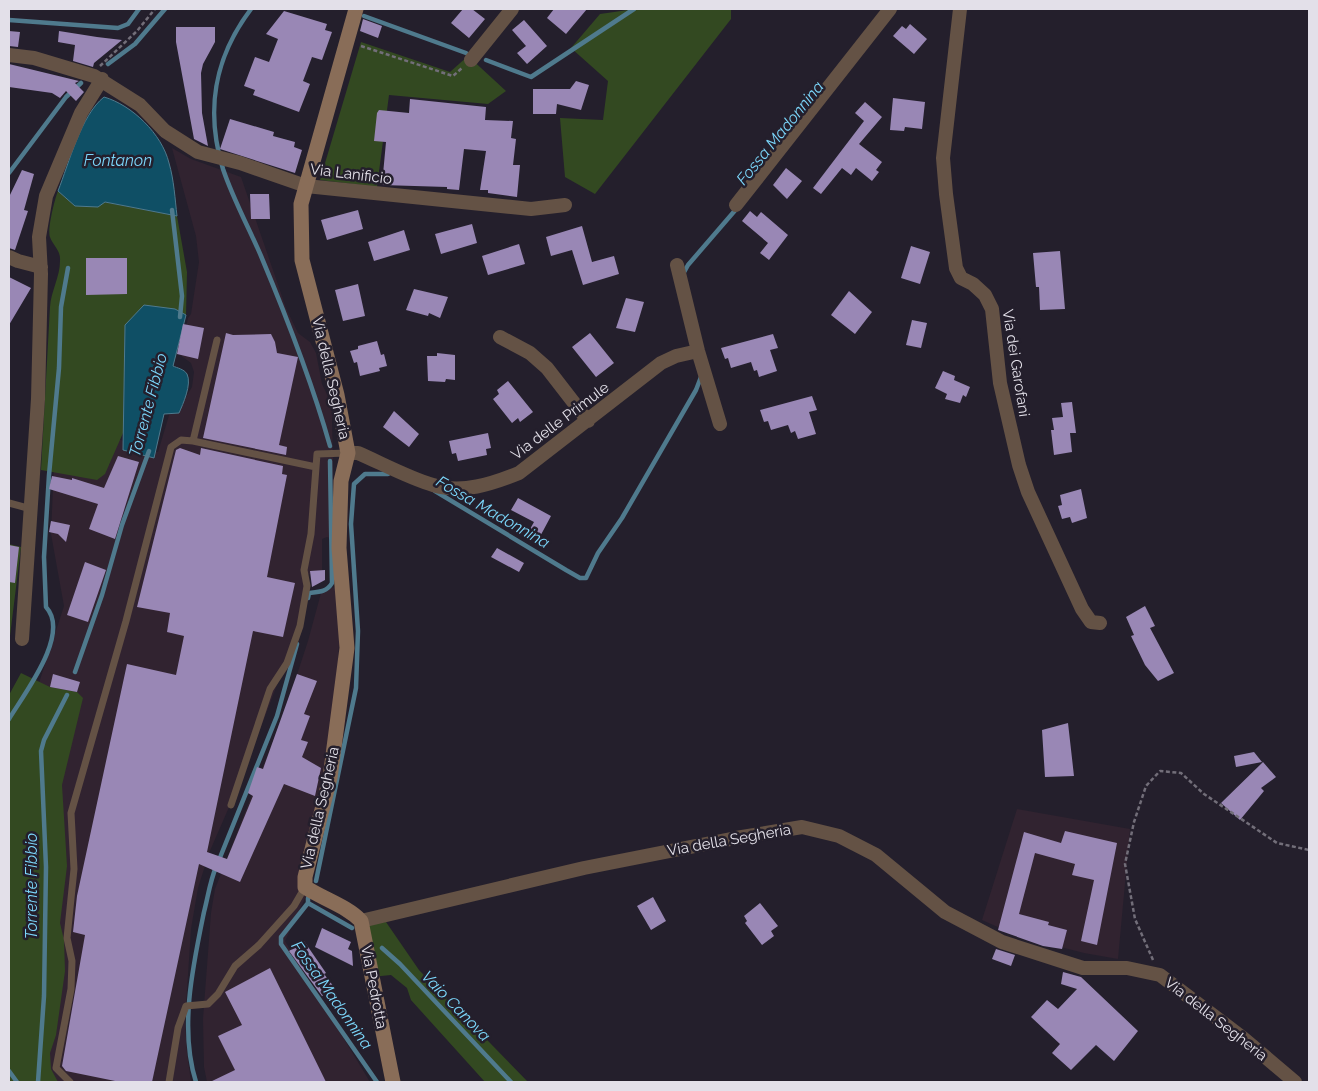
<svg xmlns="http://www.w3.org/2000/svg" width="1318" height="1091" font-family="Raleway,sans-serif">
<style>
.industrial{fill:#312330}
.green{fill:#334921}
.water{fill:#0f4f65;stroke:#4f7a8d}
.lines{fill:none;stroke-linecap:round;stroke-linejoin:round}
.stream{stroke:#4f7a8d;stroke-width:4.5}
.building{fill:#9987b5}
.path{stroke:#726e79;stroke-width:2.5;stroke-dasharray:4 2.5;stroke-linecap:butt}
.lane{stroke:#645245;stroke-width:7}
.street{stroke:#645245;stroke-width:14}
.secondary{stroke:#896d58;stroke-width:15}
.labels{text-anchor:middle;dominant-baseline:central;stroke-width:5;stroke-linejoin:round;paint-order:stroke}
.street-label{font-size:15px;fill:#e3e0e9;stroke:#241f2c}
.water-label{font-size:16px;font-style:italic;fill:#7bd6fa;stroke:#241f2c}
</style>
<rect width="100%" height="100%" fill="#241f2c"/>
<path class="industrial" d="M172 148 191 159 241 177 286 308 298 333 310 342 316 353 322 384 334 409 332 421 335 540 327 537 322 539V571L307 575 304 601 285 664 240 782 209 853 198 888 191 929 185 1021 187 1053 191 1082H54L50 1073 38 686 64 606 51 534 54 463 109 465 118 439 158 452 173 402 184 400 192 387 194 372 191 363 180 355 188 318 191 314 199 262 196 236Z
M338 587 340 627 336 698 306 896 285 941 370 1082H207L204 1067 203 1019 211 913 215 889 287 705 308 641 321 593 326 588Z
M1017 809 1130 829 1118 959 1084 953 1018 936 982 920Z"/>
<path class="green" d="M635 9H731V19L595 194 565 177 560 118 603 120 608 81 571 48 600 14Z
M361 42 450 72 468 56 506 91 488 104 389 95 377 187 320 180Z
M58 191 75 206 104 202 177 216 187 272 186 315 175 309 125 325 123 433 105 474 97 480 41 470 50 307C51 291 60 277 60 261 61 250 53 246 50 237 47 230 55 198 58 191Z
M9 544 21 547 9 644Z
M21 673 50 687 77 692 83 698 62 785 67 866 60 923 64 940 65 971 56 1035 50 1053 51 1069 58 1082H9V695Z
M386 922 419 970 528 1082H485L411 1000 407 988 391 975 371 977 360 924Z"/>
<path class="water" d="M104 97C132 105 162 134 169 163 174 180 175 199 177 216L105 202 98 207 75 206 58 191C69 163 81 115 104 97Z
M144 305 175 309 186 315 173 366C177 368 184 369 187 374 192 384 183 404 179 413L164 414 154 458 123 450 125 325Z"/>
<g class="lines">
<path class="stream" d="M251 9C214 58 205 110 223 169 233 199 249 228 261 256 287 318 312 382 330 446
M364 16 466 53
M9 20 118 28 128 24 139 9
M486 60 531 77 634 9
M108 64 135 44 165 9
M9 173 66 97 81 83
M172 210 182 296 180 317
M683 274 688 265 738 207
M435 491 566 570 580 578H586L598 553 622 518 696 390 701 377
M308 598 309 593C319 592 327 592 332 583L330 461
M75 672 102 595 122 525 149 451
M9 719C24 694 71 634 46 607L44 557 49 475 59 368 61 307 68 268
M219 860 277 716 297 644
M316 881 356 688 358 631 351 524 354 484 365 474H388
M308 898V903L281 937V944L377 1082
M308 903 352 928
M382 948 400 964 511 1082
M9 1071 17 1082
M38 1082 44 996 46 867 41 751 44 740 67 695
M196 1082C179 1029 193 965 204 912 208 897 210 881 216 867"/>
</g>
<path class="building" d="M463 9H472L485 19 469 38 451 23Z
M554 9H587L566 34 547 18Z
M284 11 327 24 325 30 332 32 322 60 312 57 303 81 310 84 299 112 253 95 255 90 244 86 255 57 269 62 278 39 266 34Z
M363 19 382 26 378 38 360 31Z
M524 20 547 46 527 64 517 53 526 46 512 30Z
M910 24 927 39 914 54 893 36 902 26 906 29Z
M176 27H215V42L203 64 201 73 202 113 208 146 194 139 176 42Z
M9 31 20 32 18 47 9 46Z
M59 31 97 37 122 40 94 63 93 67 73 61 75 45 58 42Z
M9 64 79 81 75 83 84 92 76 101 66 91 60 98 52 93 9 87Z
M576 81 589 85 581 110 557 104 556 114H533V89H570Z
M893 98 925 102 922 129 905 127 904 131 890 130Z
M410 99 486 107 485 120 513 121 511 138 516 139 513 165H520L517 197 488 193V190H480L486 151 464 149 459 190 447 189V187L382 185 386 142 374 141 377 113 379 110 409 113Z
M865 102 882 117 859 144 882 162 876 170 879 172 872 181 856 168 851 175 842 168 821 194 813 188 864 121 855 113Z
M230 119 274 132 273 136 295 142 294 147 302 150 295 173 220 149Z
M786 168 802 181 787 199 773 185Z
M22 170 34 174 24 210 28 211 15 250 9 248V197Z
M250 194H269L270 219H251Z
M358 210 363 229 327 240 321 220Z
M750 211 757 217 761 212 788 235 769 260 760 253 768 243 742 221Z
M472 224 477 243 441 254 435 234Z
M582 226 592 262 614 256 619 274 583 285 572 250 551 256 546 237Z
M404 230 410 250 374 261 368 242Z
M519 244 525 264 488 275 482 256Z
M911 246 930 252 920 284 901 278Z
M1060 251 1065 309 1040 310 1039 287H1036L1033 253Z
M86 258H127V294L86 295Z
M9 277 31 288 9 325Z
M358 284 365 316 343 321 335 290Z
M414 289 448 297 440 318 429 313 428 316 406 310Z
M849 291 872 312 855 334 831 315Z
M626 298 644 302 635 332 616 328Z
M912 320 927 323 921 348 906 345Z
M183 324 204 328 198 359 177 354Z
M226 333 233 335 271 334 275 342 277 353 298 357 279 445 287 447 286 455 203 438Z
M590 333 614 363 596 377 572 347Z
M773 334 778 348 770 350 777 371 759 377 757 370 754 371 751 362 731 368 728 358 725 359 721 348Z
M377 341 381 355 384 354 387 366 379 368 380 371 360 376 357 362 354 363 350 351 358 349V346Z
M437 353 455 355V380L446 379 445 382 428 381 427 356H437Z
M943 371 955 376 954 380 970 387 966 397 963 395 960 403 945 399 947 394 935 388Z
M508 381 533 412 520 422 518 418 512 423 493 399 499 394 497 390Z
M812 396 817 410 809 412 816 434 798 439 795 431 791 433 788 425 771 430 768 421 764 422 760 410Z
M1072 402 1076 433H1070L1072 452 1054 455 1051 430H1054L1052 418 1063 417 1061 403Z
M394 411 419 434 409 447 383 427Z
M488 433 491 448 486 449 487 455 458 461 456 453 452 454 449 441Z
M180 448 200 455 201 448 283 466 282 474 287 475 267 577 295 583 283 637 253 631 207 852 227 859 253 796 248 793 257 767 263 769 297 674 317 681 304 714 310 716 301 740 308 742 302 757 321 768 315 796 284 784 240 882 199 864 152 1082H120L66 1071 62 1066 85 935 73 932 77 896 127 664 176 675 184 636 167 632 170 613 137 607 176 450Z
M118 456 139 462 115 539 89 529 98 504 49 489 52 476 72 480V478L104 488Z
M1081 489 1087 518 1072 523 1070 517 1062 519 1058 506 1062 505 1060 495Z
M518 498 551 516 536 544 525 538 534 522 511 510Z
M51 521 70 525 66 542 58 534 49 532Z
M9 545 19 547 15 583 9 582Z
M497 548 524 563 519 572 491 557Z
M85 562 106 570 88 622 67 615Z
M325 570V580L312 587 310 571Z
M1145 606 1155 626 1150 628 1174 673 1158 681 1145 665 1131 636 1134 635 1126 617Z
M53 674 80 682 77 692 50 687Z
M1068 723 1074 776 1045 777 1042 730Z
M1254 752 1262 762 1236 767 1234 756Z
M1263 762 1276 777 1261 788 1264 791 1240 820 1221 803Z
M1065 831 1117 843 1097 945 1081 941 1094 880 1072 875 1075 864 1035 853 1019 914 1049 922 1048 925 1067 930 1062 949 1043 946 998 930 1024 832 1061 843Z
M653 897 666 921 651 930 637 906Z
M760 903 778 926 771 931 774 936 762 945 745 923 747 921 744 916Z
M322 928 351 942 348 949 352 951 353 966 315 947Z
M304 941 326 973 324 974 334 987 322 996 289 951Z
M996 949 1015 955 1011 966 992 959Z
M270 968 326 1082H210L235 1070 218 1036 242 1025 225 992Z
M1063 972 1081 977 1138 1031 1114 1061 1096 1045 1071 1070 1052 1053 1060 1044 1031 1017 1047 1000 1058 1009 1077 989 1061 984Z"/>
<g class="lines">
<path class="path" d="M361 46 453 76 462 68
M100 66 137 31 155 9
M1153 960 1135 919 1125 864 1134 822 1146 786 1160 771 1181 773 1204 794 1277 843 1309 850"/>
<path class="lane" d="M193 441 217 340
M9 503 31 509
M231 805 270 689 287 663 300 626 307 586 304 570 311 534 317 454 348 453
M70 1082 56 1068 71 989 72 961 67 938 74 869 71 813 126 621 171 447 181 440 193 441 316 467
M169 1082 178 1028 186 1006 208 1004 218 994 235 966 259 945 294 906 305 887"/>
<path class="street" d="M960 9 943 158 946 194 956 268 961 278 973 284 985 295 992 309 1000 383 1019 465 1028 492 1082 609 1091 622 1100 623
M9 55 34 58 94 76 140 105 165 131 198 152 240 163 306 186 531 209 565 205
M471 60 512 9
M736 205 890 9
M9 257 18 261 41 267
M677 265 698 351 720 424
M500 337 530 353 547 368 588 421
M348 453H358C381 463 411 479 433 485 462 494 492 484 519 473L661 363 676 356 698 351
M22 639 38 399 41 274 39 237 46 196 81 113 102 79
M361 921 584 868 736 838 802 827 839 836 876 855 945 912 1002 942 1083 968H1127L1160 975 1243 1038 1295 1082"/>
<path class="secondary" d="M356 9 301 204 302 260 337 395 348 453 341 481 339 548 347 648 330 778 305 877V887C323 899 347 906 361 921L393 1082"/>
</g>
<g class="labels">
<g class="street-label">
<text transform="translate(351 174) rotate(7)">Via Lanificio</text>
<text transform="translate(1016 363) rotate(81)">Via dei Garofani</text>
<text transform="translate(331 378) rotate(77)">Via della Segheria</text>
<text transform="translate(560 421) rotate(-37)">Via delle Primule</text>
<text transform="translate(320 808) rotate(-77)">Via della Segheria</text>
<text transform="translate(729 840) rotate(-10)">Via della Segheria</text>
<text transform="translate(374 987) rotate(79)">Via Pedrotta</text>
<text transform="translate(1216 1019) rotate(38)">Via della Segheria</text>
</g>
<g class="water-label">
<text transform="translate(780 133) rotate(-51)">Fossa Madonnina</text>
<text x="118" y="160">Fontanon</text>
<text transform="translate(148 405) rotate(-75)">Torrente Fibbio</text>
<text transform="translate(493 512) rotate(30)">Fossa Madonnina</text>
<text transform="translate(31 886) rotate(-90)">Torrente Fibbio</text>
<text transform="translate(332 995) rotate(55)">Fossa Madonnina</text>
<text transform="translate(456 1006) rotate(46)">Vaio Canova</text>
</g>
</g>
<rect width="1318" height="1091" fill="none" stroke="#e3e0e9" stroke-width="20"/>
</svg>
